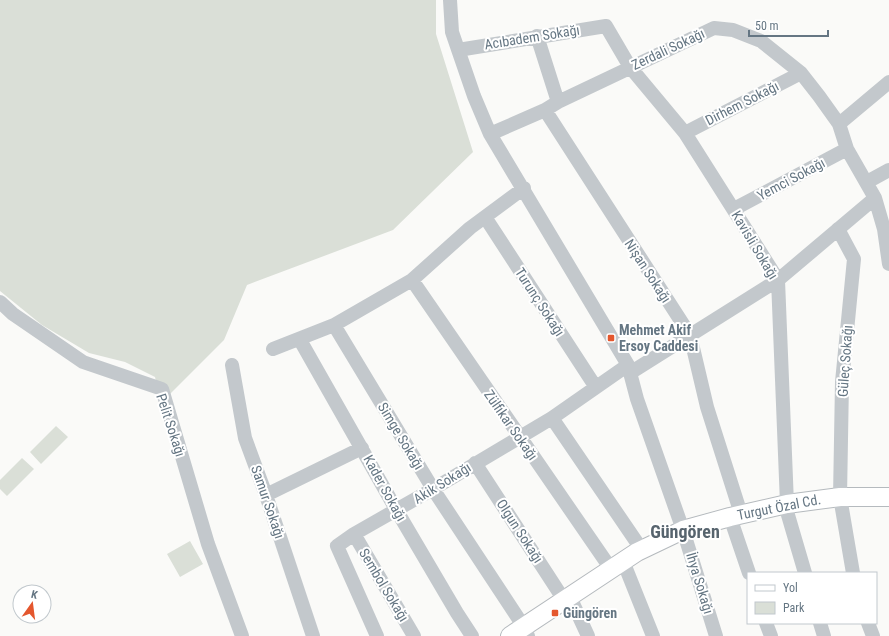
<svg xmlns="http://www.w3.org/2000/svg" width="889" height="636" font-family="'Roboto Condensed',sans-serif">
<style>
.green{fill:#dadfd7}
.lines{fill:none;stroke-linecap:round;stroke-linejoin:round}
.major-casing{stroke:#b5babe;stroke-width:20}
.minor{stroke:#c3c8cc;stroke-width:14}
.major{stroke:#fff;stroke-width:18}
.poi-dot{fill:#e4572e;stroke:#fff;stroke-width:1.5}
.labels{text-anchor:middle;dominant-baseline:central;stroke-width:4;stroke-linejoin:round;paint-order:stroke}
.street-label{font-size:14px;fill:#657683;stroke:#fff}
.poi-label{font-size:14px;font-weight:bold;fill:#657683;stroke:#fff;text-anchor:start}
.district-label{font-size:18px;font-weight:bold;fill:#57646e;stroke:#fff}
</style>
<rect width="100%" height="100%" fill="#fafaf8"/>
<path class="green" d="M0 0H436V34L473 152 393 230 247 285 224 340 161 403 155 377 125 362 89 353 42 325 0 291Z
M56 426 68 437 41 464 30 452Z
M22 458 34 469 7 496 0 489V480Z
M190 541 203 564 180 577 167 554Z"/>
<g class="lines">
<defs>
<path id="major" d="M510 636 637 552 683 530 730 517 787 504 840 497H889"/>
</defs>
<use href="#major" class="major-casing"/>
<path class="minor" d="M450 0 452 32 474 96 490 134 628 365 637 399 683 530 716 636
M537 36 558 102
M458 50 606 26 630 67 685 133 778 280 787 504 788 515 805 573
M545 110 690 335 707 407 741 514
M839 124 889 82
M685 133 801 73
M490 134 545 110 558 102 714 28 733 30 761 41 801 73 819 96 839 124 847 149 875 198 884 229 889 264
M867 182 889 170
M734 209 847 149
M485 217 595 386
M838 229 854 259 842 382 840 497 853 573
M412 280 611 569
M0 302 13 314 83 362 162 389 208 544 242 636
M334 325 433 489 524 627 528 636
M300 340 397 511 457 613 472 636
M273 349 334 325 412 280 470 228 524 188
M232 365 245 438 266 495 313 636
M630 373 778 280 875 198
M552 418 642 550
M475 463 564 600
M266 495 362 448
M730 517 749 573
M354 534 414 636
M623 561 653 636
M570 597 588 636
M766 623 771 636
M820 623 824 636
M868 623 873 636
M377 636 337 546 354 534 433 489 552 418 628 365"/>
<use href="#major" class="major"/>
</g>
<g class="poi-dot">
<rect x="607" y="334" width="8" height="8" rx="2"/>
<rect x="551" y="609" width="8" height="8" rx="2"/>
</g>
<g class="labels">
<g class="street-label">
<text transform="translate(532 37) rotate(-9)">Acıbadem Sokağı</text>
<text transform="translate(668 49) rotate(-25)">Zerdali Sokağı</text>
<text transform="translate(742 103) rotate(-27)">Dirhem Sokağı</text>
<text transform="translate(791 179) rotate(-28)">Yemci Sokağı</text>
<text transform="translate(755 245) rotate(59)">Kavisli Sokağı</text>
<text transform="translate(648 271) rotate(57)">Nişan Sokağı</text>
<text transform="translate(540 302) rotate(57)">Turunç Sokağı</text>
<text transform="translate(845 361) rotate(-86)">Güleç Sokağı</text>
<text transform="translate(171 425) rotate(72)">Pelit Sokağı</text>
<text transform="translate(511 425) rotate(55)">Zülfikar Sokağı</text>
<text transform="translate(401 436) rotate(59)">Simge Sokağı</text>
<text transform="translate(442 483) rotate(-32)">Akik Sokağı</text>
<text transform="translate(385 488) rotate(61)">Kader Sokağı</text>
<text transform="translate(268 502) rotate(71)">Samur Sokağı</text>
<text transform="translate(779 507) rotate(-11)">Turgut Özal Cd.</text>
<text transform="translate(520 531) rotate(57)">Olgun Sokağı</text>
<text transform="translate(700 583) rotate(73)">İhya Sokağı</text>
<text transform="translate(384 585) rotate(59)">Sembol Sokağı</text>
</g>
<g class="poi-label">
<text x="619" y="330">Mehmet Akif<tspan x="619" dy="16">Ersoy Caddesi</tspan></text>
<text x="563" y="613">Güngören</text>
</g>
<g class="district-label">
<text x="685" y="531">Güngören</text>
</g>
</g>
<rect x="747" y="572" width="130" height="52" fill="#ffffff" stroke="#c1c8cd"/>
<rect x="755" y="585" width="20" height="6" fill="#ffffff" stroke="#c1c8cd"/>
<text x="783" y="592" font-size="12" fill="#657683">Yol</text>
<rect x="755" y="602" width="20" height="12" fill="#dadfd7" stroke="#c1c8cd"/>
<text x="783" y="612" font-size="12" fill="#657683">Park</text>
<g transform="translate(32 604) rotate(14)"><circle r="19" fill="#ffffff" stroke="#c1c8cd"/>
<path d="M0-3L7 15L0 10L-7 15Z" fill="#e4572e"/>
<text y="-6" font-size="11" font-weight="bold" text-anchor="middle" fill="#657683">K</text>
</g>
<path d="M749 30v6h79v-6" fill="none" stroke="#657683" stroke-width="2"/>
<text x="755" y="30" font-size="12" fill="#657683" stroke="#ffffff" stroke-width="3" paint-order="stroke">50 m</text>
</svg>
